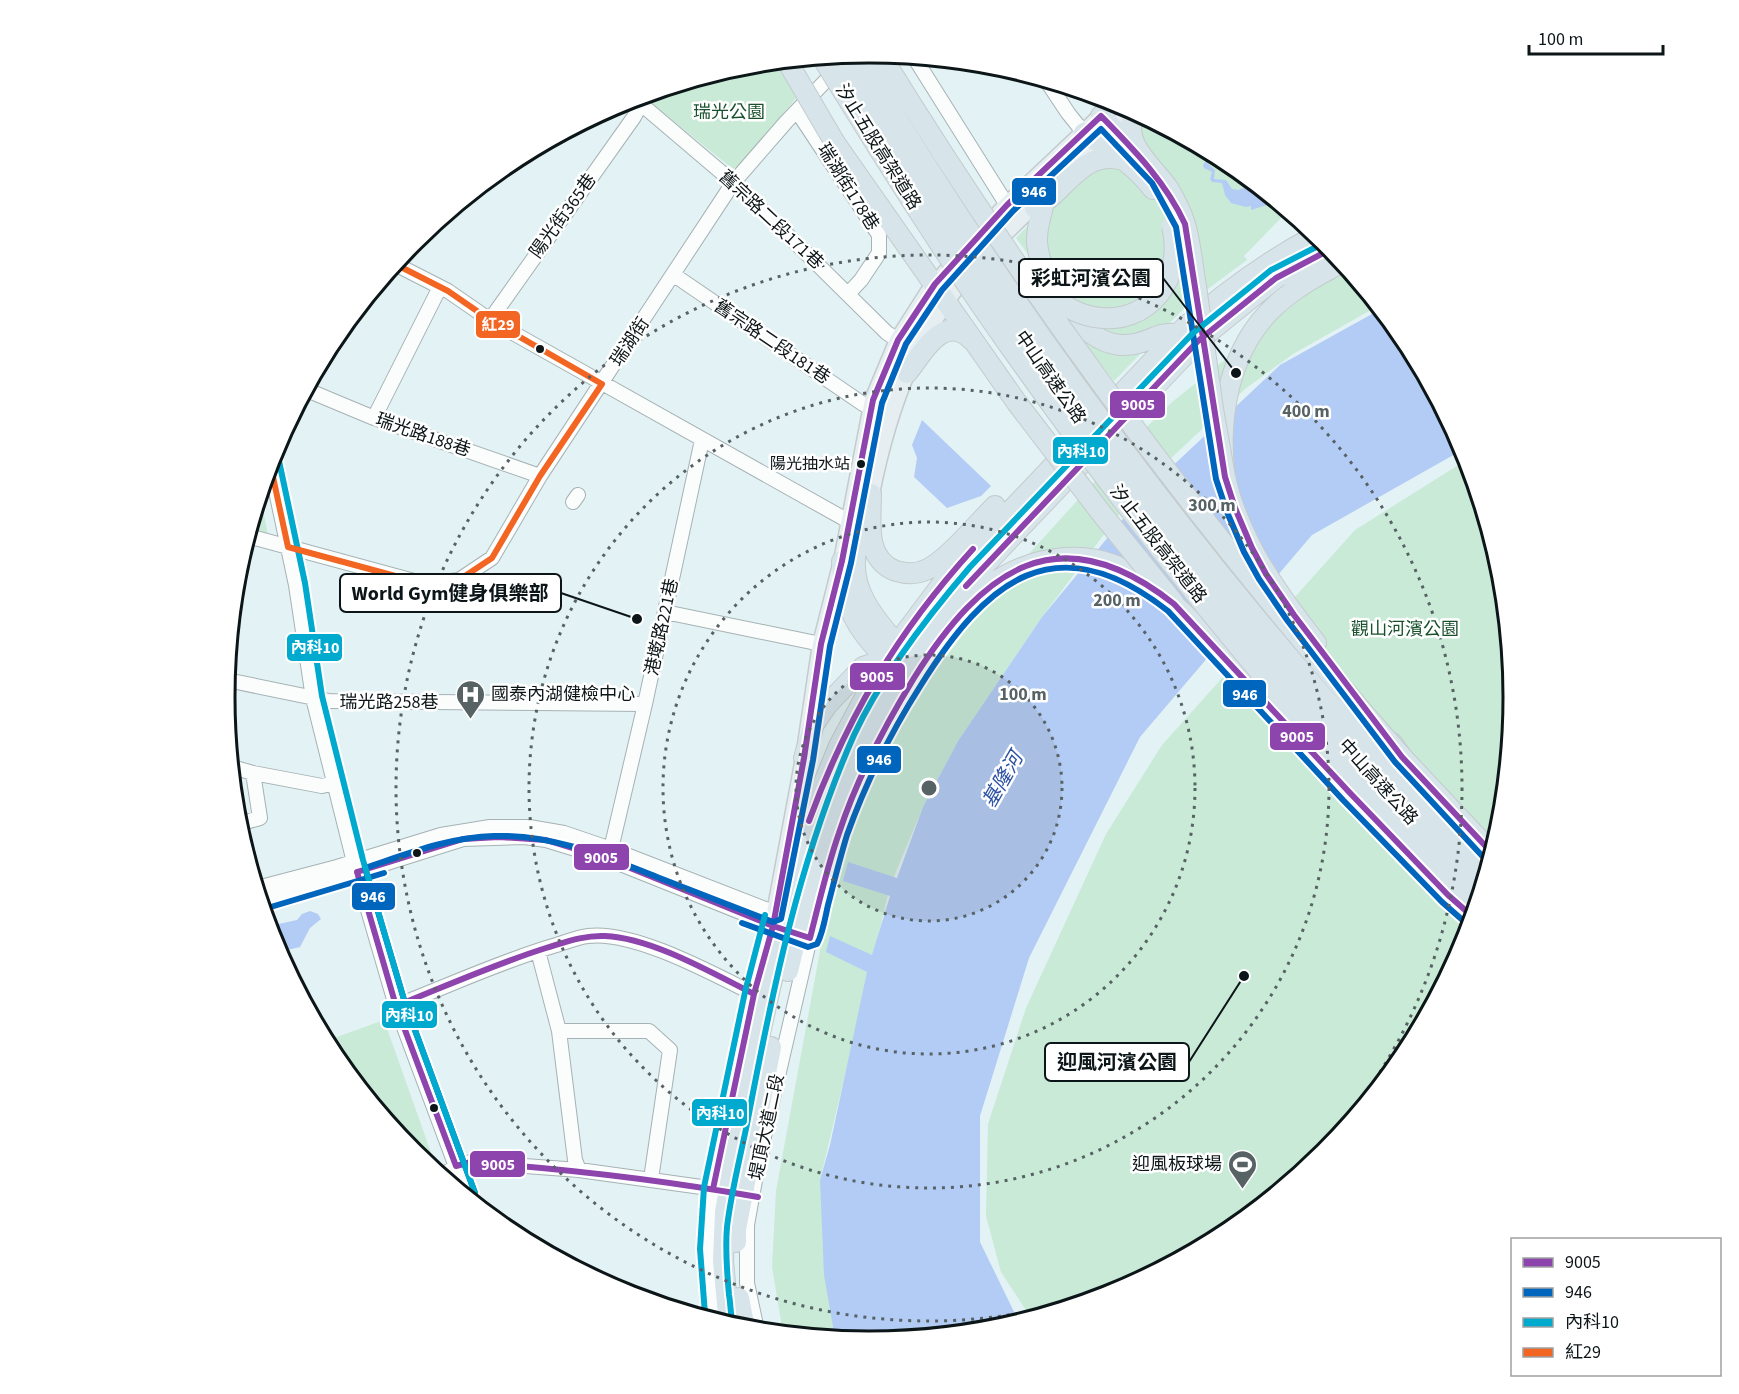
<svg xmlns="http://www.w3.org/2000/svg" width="1739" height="1394" font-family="'Source Sans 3','Noto Sans TC',sans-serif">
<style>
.green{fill:#c8ead6}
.water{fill:#b3ccf5}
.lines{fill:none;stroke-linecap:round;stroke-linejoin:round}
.minor-casing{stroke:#a6b2b4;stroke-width:16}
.major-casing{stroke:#c4cbcd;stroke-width:19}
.highway-casing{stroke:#c4cbcd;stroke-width:22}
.minor{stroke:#fbfdfd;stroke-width:14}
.major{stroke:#e6eef1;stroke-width:16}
.highway{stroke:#d7e4ea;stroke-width:20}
.highway-bridge-casing{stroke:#c4cbcd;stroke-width:22;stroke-linecap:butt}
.highway-bridge{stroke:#d7e4ea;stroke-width:20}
.bus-1-casing{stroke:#fff;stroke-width:10}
.bus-2-casing{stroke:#fff;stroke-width:10}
.bus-3-casing{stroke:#fff;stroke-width:10}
.bus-4-casing{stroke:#fff;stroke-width:10}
.bus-1{stroke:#8e44ad;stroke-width:6}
.bus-2{stroke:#0065bd;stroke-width:6}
.bus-3{stroke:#00a9ce;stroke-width:6}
.bus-4{stroke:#f26522;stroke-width:6}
.ring{fill:none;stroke:#576264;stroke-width:3;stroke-dasharray:3 6}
.bus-dot{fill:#0c1517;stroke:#fff;stroke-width:2}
.labels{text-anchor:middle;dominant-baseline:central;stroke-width:5;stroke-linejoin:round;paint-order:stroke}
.bus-label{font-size:16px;fill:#0c1517;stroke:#fff;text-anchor:end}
.park-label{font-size:18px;fill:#19512d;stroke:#fff}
.street-label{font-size:18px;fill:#0c1517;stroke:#fff}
.poi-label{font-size:18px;fill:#0c1517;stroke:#fff;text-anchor:start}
.water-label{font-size:20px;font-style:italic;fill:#2c51a4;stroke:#fff}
.rim{fill:none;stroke:#0c1517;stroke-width:3}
.centre{fill:#576264;stroke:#fff;stroke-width:3}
.ring-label{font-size:18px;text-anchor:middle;font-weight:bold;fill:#576264;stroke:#fff;stroke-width:5;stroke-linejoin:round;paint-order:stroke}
.leader{fill:none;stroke:#0c1517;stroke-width:2}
.callout-dot{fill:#0c1517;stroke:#fff;stroke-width:2}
.callout{fill:#fff;stroke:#0c1517;stroke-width:2}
.callout-label{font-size:20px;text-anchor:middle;font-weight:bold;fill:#0c1517}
.line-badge{stroke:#fff;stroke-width:2}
.badge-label{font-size:16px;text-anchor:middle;font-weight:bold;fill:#fff}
</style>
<rect width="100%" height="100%" fill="#e3f2f4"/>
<path class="green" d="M783 61 801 92 742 164 733 169 642 96 744 65Z
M1140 121 1145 128 1152 121 1228 161 1301 221 1297 225 1285 214 1244 256 1247 260 1205 291 1190 213 1168 173 1137 139Z
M1109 155 1156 198 1169 224 1172 240 1155 287 1129 306 1111 310 1081 305 1050 283 1016 238 1079 173Z
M1179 249 1193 299 1114 381 1053 303 1073 310 1142 309Z
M1345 266 1378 306 1293 354 1245 389 1138 489 1042 617 958 741 923 807 890 886 820 1180 852 1340 783 1333 772 1267 776 1191 827 913 844 839 864 788 900 719 990 597 1113 461 1171 403 1337 270Z
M1468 459 1502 572 1514 697 1502 823 1465 944 1405 1055 1325 1153 1227 1233 1116 1293 1031 1318 1001 1272 986 1216 988 1124 1026 1008 1106 834 1162 745 1355 530Z
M260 496 268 535 250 531Z
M384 1020 434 1161 431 1167 414 1152 333 1055 326 1041Z"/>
<path class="water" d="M1212 153 1213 154 1207 163 1215 170 1214 179 1226 180 1232 189 1238 190C1248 185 1256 188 1264 194L1267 205 1251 210V206L1246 207 1231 203 1225 195 1222 183 1212 182 1210 179 1212 172 1204 168 1203 165Z
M1381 309 1406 339 1464 449 1312 535 1140 737 1029 958 980 1116V1242L1019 1322 995 1329 870 1341 835 1338 824 1275 820 1180 830 1145 867 972 826 952 830 936 872 955 890 896 843 881 848 862 897 878 923 807 958 741 1042 617 1147 490 1280 365Z
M922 420 991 486 981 496 947 508 914 477 917 458 912 445Z
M310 911 318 914 321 919 310 928 300 947 279 952 269 926 297 920 302 914Z"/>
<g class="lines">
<defs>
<path id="minor" d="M914 57 1007 205
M1046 80 1068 113 1084 133
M641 104 741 189 887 333 898 340
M797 111 879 235V253L861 280 848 294
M395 264 448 291 490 320 850 522
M674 275 863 404 871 407
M490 320 634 117 641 104 635 100
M307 390 374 418 540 476
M374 418 440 287
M270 463 296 585 313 698 354 862 396 1006 467 1196
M573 502 578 495
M248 536 425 584 459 580 492 558 540 476 733 183 786 122 838 68
M665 612 821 644
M227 680 329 701 645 704
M232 767 253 773 322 786 334 783
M238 824 260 818 253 773
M611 849 645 704 702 440
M257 888 337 867 441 835 490 827H529L564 833 611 849 783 916
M261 900 339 878 463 839 524 837 546 840 608 859 790 932
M538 951 559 1031 575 1160 579 1170
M396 1006C448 986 499 962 553 946 564 943 577 937 588 936 634 930 713 974 754 994
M559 1031H649L670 1050 651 1179
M442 1176 456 1166 471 1162 579 1170 723 1190
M717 1321 709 1250 713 1189 754 994 774 918
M757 1330 747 1283V1225L759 1158 813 925 807 923"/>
<path id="major" d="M1070 170 1133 110
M981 232 1007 205 1116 102
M871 494C889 403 918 326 982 256 1001 236 1021 217 1041 198
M775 913 804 758 821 644 842 561 873 400 898 340 928 293 960 256"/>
<path id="highway" d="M1136 112C1118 141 1153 166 1168 188 1174 198 1180 210 1184 221 1191 242 1192 265 1196 286
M1101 116 1136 152
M1084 133C1108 147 1136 166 1153 189
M835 143 1017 403
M1044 202C1041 216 1036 229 1037 243 1041 282 1079 341 1120 345 1136 346 1147 340 1161 335 1166 334 1173 334 1179 333
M1035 208C1065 193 1082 148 1123 160
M907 373C923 353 943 312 972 340
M871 494C871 522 864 559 896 571 906 574 918 574 928 569 949 558 977 524 995 506
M865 517C861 532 855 547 855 562 853 599 883 626 904 654
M1316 643C1293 613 1270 583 1252 549 1241 527 1229 500 1225 476 1217 418 1229 349 1274 307 1294 288 1318 275 1343 262
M1392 743 1402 757 1492 853
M804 758 814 724 827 705 863 667 887 659C856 630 843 605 842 561
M855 793C878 738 906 687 941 639 955 620 970 600 989 586 1011 570 1038 560 1065 558 1081 557 1099 559 1114 565 1176 592 1221 655 1266 704 1323 766 1380 825 1439 884
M813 925 825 880
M788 971C807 892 828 812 863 737 892 677 934 624 977 573L1198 341 1276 278 1331 249
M736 1242V1229L771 1047
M739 1298 745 1329
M729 1325 723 1261 725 1212 742 1113 786 917 793 875 812 812 839 746 870 688 897 644 945 580 1186 326C1227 291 1269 260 1317 235"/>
</defs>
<use href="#minor" class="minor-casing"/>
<use href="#major" class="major-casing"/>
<use href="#highway" class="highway-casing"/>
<use href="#minor" class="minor"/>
<use href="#major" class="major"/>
<use href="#highway" class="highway"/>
<defs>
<path id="highway-bridge" d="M857 54C1033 347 1246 629 1486 873
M880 54C1033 303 1208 537 1402 757
M838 56C1021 357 1235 640 1480 893
M822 57C887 163 953 268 1026 369 1113 491 1205 610 1303 722 1359 786 1417 848 1475 910
M787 61 835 143
M1039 284C1054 300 1072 313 1094 317 1149 327 1185 277 1172 226
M1196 286 1213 409 1225 477
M1017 403 1102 514 1174 603"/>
</defs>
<use href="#highway-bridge" class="highway-bridge-casing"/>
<use href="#highway-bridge" class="highway-bridge"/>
<defs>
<path id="bus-1" d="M966 586 1198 341 1276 278 1331 249
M809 821C847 717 898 631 973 549
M357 872 463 839 499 837 546 840 608 859 773 926 810 938C819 903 827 867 839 833 857 778 884 727 914 678 982 570 1058 512 1174 604L1350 793 1448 895 1473 917
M357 872 396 1006 456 1166 471 1162C567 1169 663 1180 758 1197
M396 1006C446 986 495 964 546 948 566 942 584 935 605 936 652 938 712 973 754 994
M713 1189 754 994 773 926 804 758 821 644 842 561 873 400 898 340 935 284 1007 205 1101 116C1134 150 1165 181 1185 224L1225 477 1235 508 1252 548 1266 574 1294 615 1402 757 1492 853"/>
<path id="bus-2" d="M264 909 384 873
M742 923 808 947 817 944C823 933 825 918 828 905 834 882 840 858 847 835 866 782 891 732 921 685 986 581 1055 522 1168 611L1343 800 1442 902 1467 924
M475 1193 405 1003 365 868C407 854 449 837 494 836 552 834 604 856 657 877 696 892 734 907 773 922L781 919 813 760 830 646 851 563 882 403 906 344 942 290 1013 211 1101 129 1152 183 1176 227 1216 479 1227 512 1244 552 1259 579 1287 620 1395 762 1485 859"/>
<path id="bus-3" d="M279 461 305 583 322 696 363 860 405 1003 475 1193
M705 1314 700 1249 704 1187 745 992 765 915
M734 1326C730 1317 731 1305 729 1295 727 1273 725 1249 727 1227 731 1193 740 1158 747 1124 772 992 799 859 854 735 882 675 927 617 970 567L1192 334 1271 270 1326 242"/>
<path id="bus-4" d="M395 264 448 291 490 320 602 384
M270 463 288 547
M288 547 425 584 459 580 492 558 540 476 602 384"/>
</defs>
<use href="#bus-1" class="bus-1-casing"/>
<use href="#bus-2" class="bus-2-casing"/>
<use href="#bus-3" class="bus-3-casing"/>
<use href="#bus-4" class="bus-4-casing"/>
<use href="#bus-1" class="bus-1"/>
<use href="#bus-2" class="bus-2"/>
<use href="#bus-3" class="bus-3"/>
<use href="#bus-4" class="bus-4"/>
</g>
<circle cx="929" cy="788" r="133" fill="#576264" fill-opacity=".12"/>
<g class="ring">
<circle cx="929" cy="788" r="133"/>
<circle cx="929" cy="788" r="266"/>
<circle cx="929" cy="788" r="400"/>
<circle cx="929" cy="788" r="533"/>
</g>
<defs>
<symbol id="hospital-pin" viewBox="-11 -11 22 30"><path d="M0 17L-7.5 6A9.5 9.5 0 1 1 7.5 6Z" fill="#576264" stroke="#fff"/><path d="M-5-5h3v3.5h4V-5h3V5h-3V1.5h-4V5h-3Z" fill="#fff"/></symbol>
<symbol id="stadium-pin" viewBox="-11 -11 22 30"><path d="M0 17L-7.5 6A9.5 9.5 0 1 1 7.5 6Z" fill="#576264" stroke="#fff"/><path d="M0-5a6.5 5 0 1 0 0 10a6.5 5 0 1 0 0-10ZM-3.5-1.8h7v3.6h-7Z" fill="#fff"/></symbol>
</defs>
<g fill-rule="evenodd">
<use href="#hospital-pin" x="454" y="678" width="33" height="45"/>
<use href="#stadium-pin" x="1226" y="1148" width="33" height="45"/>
</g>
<g class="bus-dot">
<circle cx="540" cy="349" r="5"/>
<circle cx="861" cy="464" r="5"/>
<circle cx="417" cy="853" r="5"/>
<circle cx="434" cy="1108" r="5"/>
</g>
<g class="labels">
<g class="bus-label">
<text x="850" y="464">陽光抽水站</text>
</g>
<g class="park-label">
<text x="729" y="112">瑞光公園</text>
<text x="1405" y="629">觀山河濱公園</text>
</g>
<g class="street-label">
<text transform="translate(878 147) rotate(58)">汐止五股高架道路</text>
<text transform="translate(848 187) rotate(58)">瑞湖街178巷</text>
<text transform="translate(563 216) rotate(-54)">陽光街365巷</text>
<text transform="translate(771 220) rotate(43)">舊宗路二段171巷</text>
<text transform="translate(630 342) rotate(-56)">瑞湖街</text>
<text transform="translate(772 342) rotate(34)">舊宗路二段181巷</text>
<text transform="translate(1050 377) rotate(55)">中山高速公路</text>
<text transform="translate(423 435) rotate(19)">瑞光路188巷</text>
<text transform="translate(1158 544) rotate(52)">汐止五股高架道路</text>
<text transform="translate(662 627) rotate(-78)">港墘路221巷</text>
<text x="389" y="702">瑞光路258巷</text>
<text transform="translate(1378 782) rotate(48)">中山高速公路</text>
<text transform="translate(767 1127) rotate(-78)">堤頂大道二段</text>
</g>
<g class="poi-label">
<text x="491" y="694">國泰內湖健檢中心</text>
<text x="1222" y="1164" text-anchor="end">迎風板球場</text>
</g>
<g class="water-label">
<text transform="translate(1003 780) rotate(-60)">基隆河</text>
</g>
</g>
<path d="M0 0H1739V1394H0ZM235 697a634 634 0 1 1 1268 0a634 634 0 1 1-1268 0Z" fill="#fff" fill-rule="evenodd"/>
<path class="rim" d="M235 697a634 634 0 1 1 1268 0a634 634 0 1 1-1268 0Z"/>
<circle cx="929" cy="788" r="9" class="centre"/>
<g class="ring-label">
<text x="1306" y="417">400 m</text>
<text x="1212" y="511">300 m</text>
<text x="1117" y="606">200 m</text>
<text x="1023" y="700">100 m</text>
</g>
<path class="leader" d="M1236 373L1163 278M637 619L561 593M1244 976L1189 1062"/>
<g class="callout-dot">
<circle cx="1236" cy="373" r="6"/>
<circle cx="637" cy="619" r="6"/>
<circle cx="1244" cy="976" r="6"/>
</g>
<g class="callout">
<rect x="1019" y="259" width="144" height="38" rx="6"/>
<rect x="340" y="574" width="221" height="38" rx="6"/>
<rect x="1045" y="1043" width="144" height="38" rx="6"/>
</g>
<g class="callout-label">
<text x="1091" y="285">彩虹河濱公園</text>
<text x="450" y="600">World Gym健身俱樂部</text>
<text x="1117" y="1069">迎風河濱公園</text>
</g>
<g class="line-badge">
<rect x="1011" y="177" width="46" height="29" rx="6" fill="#0065bd"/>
<rect x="475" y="310" width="46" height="29" rx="6" fill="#f26522"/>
<rect x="1109" y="390" width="57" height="29" rx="6" fill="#8e44ad"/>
<rect x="1052" y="436" width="57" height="29" rx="6" fill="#00a9ce"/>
<rect x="286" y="633" width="57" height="29" rx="6" fill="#00a9ce"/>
<rect x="849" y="662" width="57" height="29" rx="6" fill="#8e44ad"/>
<rect x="1222" y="679" width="45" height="29" rx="6" fill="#0065bd"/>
<rect x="1269" y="722" width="57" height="29" rx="6" fill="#8e44ad"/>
<rect x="856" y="745" width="46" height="29" rx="6" fill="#0065bd"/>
<rect x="573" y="843" width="57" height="28" rx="6" fill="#8e44ad"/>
<rect x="351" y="882" width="45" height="29" rx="6" fill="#0065bd"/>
<rect x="381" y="1000" width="57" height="29" rx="6" fill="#00a9ce"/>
<rect x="691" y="1098" width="57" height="29" rx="6" fill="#00a9ce"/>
<rect x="469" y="1150" width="57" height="28" rx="6" fill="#8e44ad"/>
</g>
<g class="badge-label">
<text x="1034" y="197">946</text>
<text x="498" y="330">紅29</text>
<text x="1138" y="410">9005</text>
<text x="1081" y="457">內科10</text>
<text x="315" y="653">內科10</text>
<text x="877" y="682">9005</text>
<text x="1245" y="700">946</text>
<text x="1297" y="742">9005</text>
<text x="879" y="765">946</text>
<text x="601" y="863">9005</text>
<text x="373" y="902">946</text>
<text x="409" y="1021">內科10</text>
<text x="720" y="1119">內科10</text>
<text x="498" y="1170">9005</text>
</g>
<rect x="1511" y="1238" width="210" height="138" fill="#ffffff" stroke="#9ea1a2" stroke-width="1.5"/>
<rect x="1523" y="1258" width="30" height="9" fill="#8e44ad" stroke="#9ea1a2" stroke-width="1.5"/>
<text x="1565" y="1268" font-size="18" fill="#0c1517">9005</text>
<rect x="1523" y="1288" width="30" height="9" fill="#0065bd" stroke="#9ea1a2" stroke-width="1.5"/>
<text x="1565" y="1298" font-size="18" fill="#0c1517">946</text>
<rect x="1523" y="1318" width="30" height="9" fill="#00a9ce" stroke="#9ea1a2" stroke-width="1.5"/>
<text x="1565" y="1328" font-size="18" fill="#0c1517">內科10</text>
<rect x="1523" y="1348" width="30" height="9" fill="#f26522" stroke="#9ea1a2" stroke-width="1.5"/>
<text x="1565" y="1358" font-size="18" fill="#0c1517">紅29</text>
<path d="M1529 45v9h134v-9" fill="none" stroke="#0c1517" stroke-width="3"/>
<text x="1538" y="45" font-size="18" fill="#0c1517" stroke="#ffffff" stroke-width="4.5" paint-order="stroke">100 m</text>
</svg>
